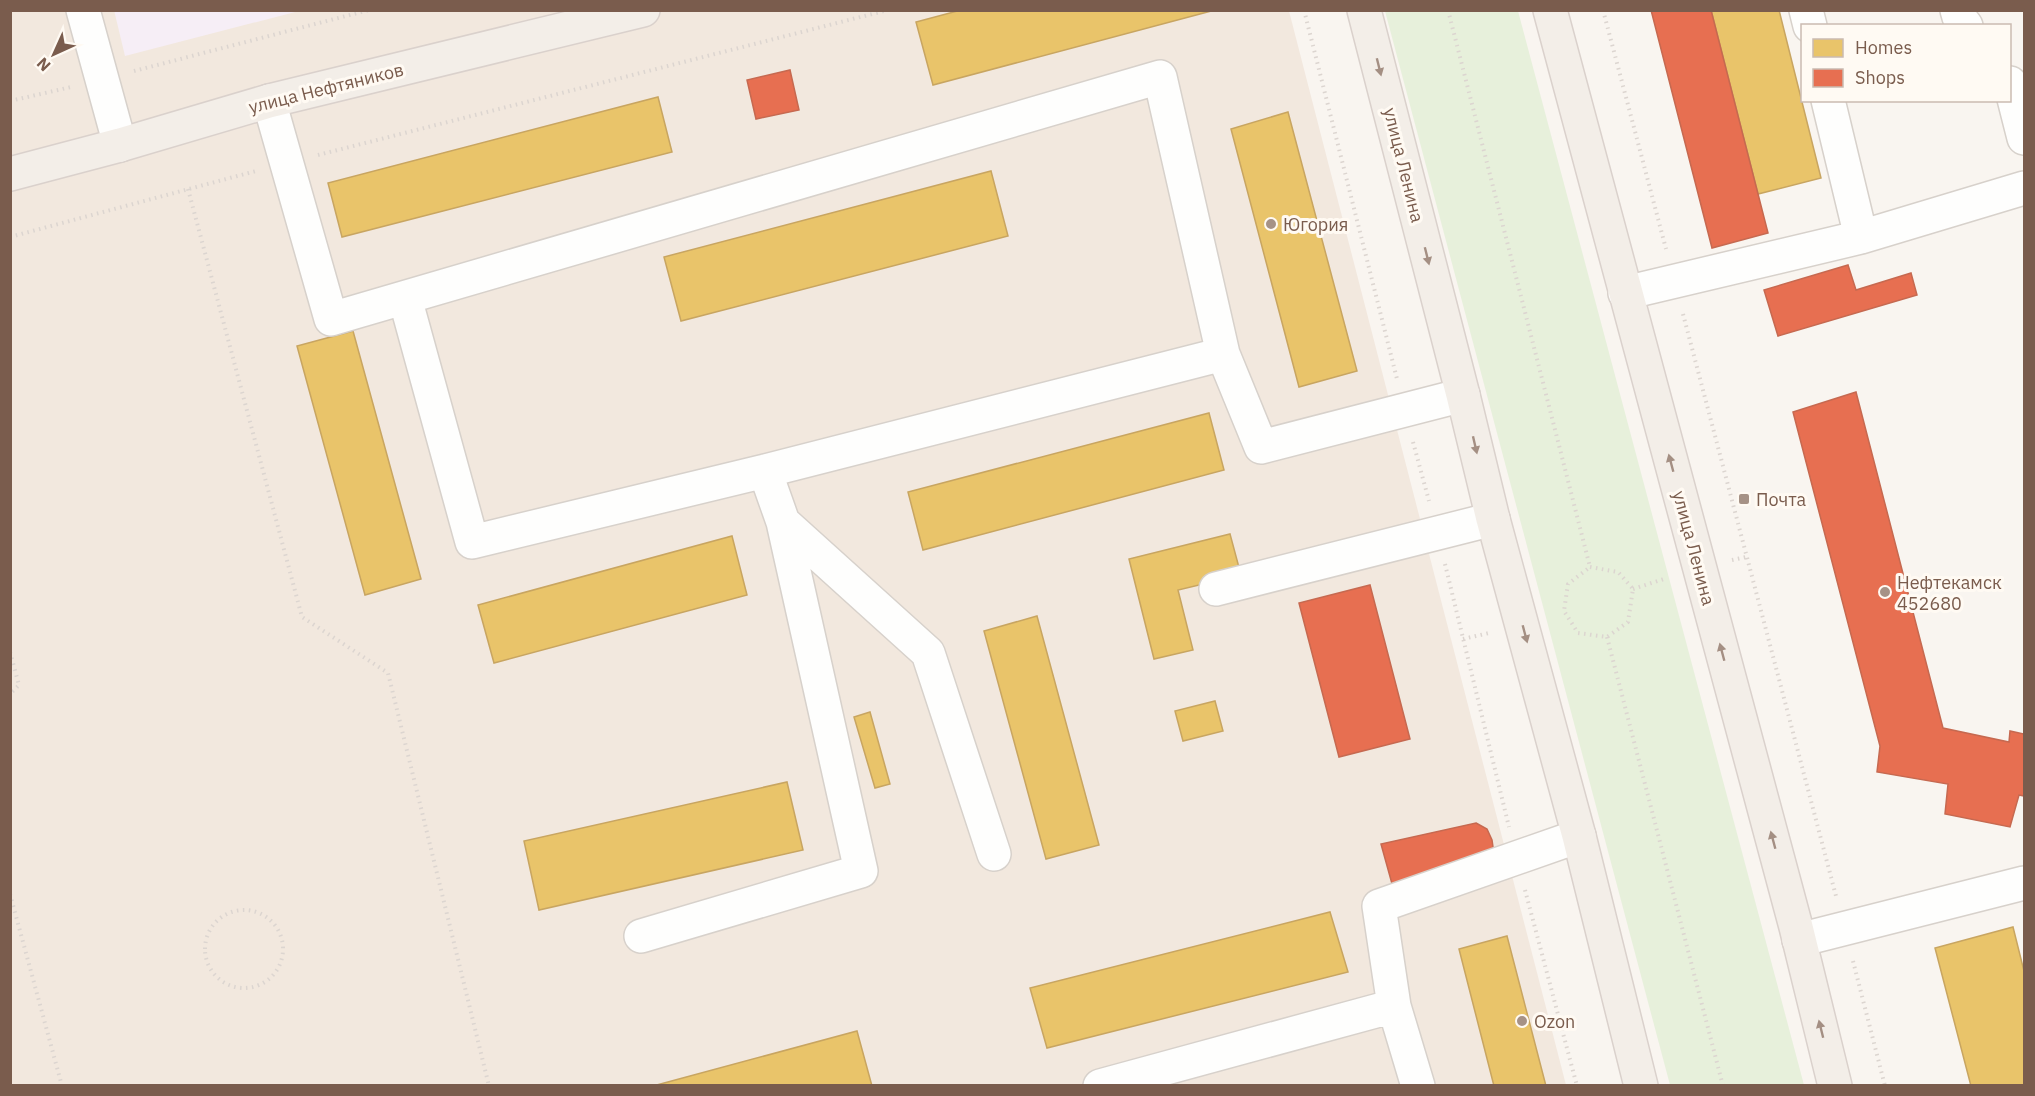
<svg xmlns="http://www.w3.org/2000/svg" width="2035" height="1096" font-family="'IBM Plex Sans',sans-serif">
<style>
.residential{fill:#f2e8de}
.education{fill:#f6eef6}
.green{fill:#e7f0db}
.homes{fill:#e9c46a;stroke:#c8a561;stroke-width:1.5}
.shops{fill:#e76f51;stroke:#c66950;stroke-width:1.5}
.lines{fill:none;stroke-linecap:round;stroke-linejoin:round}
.minor-casing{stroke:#d7d1cb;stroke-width:36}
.major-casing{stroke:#dad1cc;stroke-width:36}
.path{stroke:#dcd5d0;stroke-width:4;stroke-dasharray:1.5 4.5;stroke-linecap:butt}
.minor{stroke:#fefefd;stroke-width:33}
.major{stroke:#f3eee8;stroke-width:33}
.oneway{fill:#a48f83}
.poi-dot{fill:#a69286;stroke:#fffaf3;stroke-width:2}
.labels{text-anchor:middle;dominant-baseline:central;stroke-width:6;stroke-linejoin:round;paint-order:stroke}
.street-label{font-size:18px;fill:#7a5c4d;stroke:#fffaf3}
.poi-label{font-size:18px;fill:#7a5c4d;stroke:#fffaf3;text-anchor:start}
</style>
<rect width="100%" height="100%" fill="#f9f5f0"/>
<path class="residential" d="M10 11H1289L1566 1085H11Z"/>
<path class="education" d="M114 10H299V11L125 56Z"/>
<path class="green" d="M1385 11H1518L1804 1085H1670Z"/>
<path class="homes" d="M961 10H1215L933 85 916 22Z
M1711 10H1779L1821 178 1758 194Z
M658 97 672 152 342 237 328 183Z
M1288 112 1357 371 1299 387 1231 129Z
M991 171 1008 236 681 321 664 257Z
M353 331 421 579 365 595 297 346Z
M1209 413 1224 470 923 550 908 492Z
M1230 534 1241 575 1178 590 1193 650 1154 659 1129 559Z
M732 536 747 595 494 663 478 605Z
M1037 616 1099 845 1046 859 984 631Z
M1215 701 1223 731 1183 741 1175 711Z
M870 712 890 784 875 788 854 717Z
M787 782 803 850 539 910 524 841Z
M1330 912 1348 972 1047 1048 1030 988Z
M2013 927 2024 971V1086H1971L1935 948Z
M1507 936 1546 1086H1494L1459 949Z
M857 1031 872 1086H653Z"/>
<path class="shops" d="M1651 10H1711L1768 233 1712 248Z
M790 70 799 110 756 119 747 80Z
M1848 265 1856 290 1911 273 1917 295 1778 336 1764 290Z
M1856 392 1943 728 2009 742 2010 731 2024 734V796L2019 795 2010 827 1945 814 1948 784 1877 772 1880 746 1793 412Z
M1370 585 1410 739 1339 757 1299 603Z
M1476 823 1487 829 1492 840 1494 854 1394 891 1381 844Z"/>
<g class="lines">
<defs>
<path id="minor" d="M83 10 120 145
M1806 10 1810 26
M1957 10 1959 17 1966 26
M2010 83 2024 138
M1828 100 1861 237
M269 101 331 319 1160 77 1223 354 1261 447 1463 395
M1625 293 1861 237 2024 188
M405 298 472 542 765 471 1223 354
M783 522 928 653 994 854
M1216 589 1493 519
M641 936 861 871 783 522 765 471
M1799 940 2024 883
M1100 1086 1394 1006
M1418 1086 1394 1006 1379 906 1579 836"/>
<path id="major" d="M1364 10 1463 395 1493 519 1579 836 1641 1086
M1550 10 1796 927 1835 1086
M10 174 120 145 269 101 643 10"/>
</defs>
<use href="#minor" class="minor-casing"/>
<use href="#major" class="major-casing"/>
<path class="path" d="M1304 10 1397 379
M1448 10 1590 567
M1603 10 1666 249
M134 71 369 10
M10 101 71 87
M318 155 888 10
M188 189 302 617 388 673 489 1086
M10 237 256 171
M1683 314 1836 896
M1413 442 1429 501
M1732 560 1746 557
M1445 564 1509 827
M1590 567 1618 572 1633 589 1628 622 1607 637 1578 633 1564 611 1568 584Z
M1633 589 1667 578
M1607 637 1723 1086
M1463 639 1489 633
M10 652 19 685 10 694
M1525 890 1577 1086
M10 894 62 1086
M205 949a39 39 0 1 1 78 0a39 39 0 1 1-78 0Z
M1853 961 1885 1086"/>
<use href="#minor" class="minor"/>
<use href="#major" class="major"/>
</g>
<defs><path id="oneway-solid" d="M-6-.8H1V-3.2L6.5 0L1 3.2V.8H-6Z" transform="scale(1.5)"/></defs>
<g class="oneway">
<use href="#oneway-solid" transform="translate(1379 67) rotate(76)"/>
<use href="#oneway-solid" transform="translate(1427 256) rotate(76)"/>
<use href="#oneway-solid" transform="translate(1475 445) rotate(77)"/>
<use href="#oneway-solid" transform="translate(1671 463) rotate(-105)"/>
<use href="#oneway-solid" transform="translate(1525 634) rotate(75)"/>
<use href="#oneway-solid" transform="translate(1722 652) rotate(-105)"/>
<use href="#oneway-solid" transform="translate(1773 840) rotate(-105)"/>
<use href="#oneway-solid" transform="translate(1821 1029) rotate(-104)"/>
</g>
<g class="poi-dot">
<circle cx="1271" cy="224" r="6"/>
<rect x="1738" y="493" width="12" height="12" rx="3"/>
<circle cx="1885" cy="592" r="6"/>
<circle cx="1522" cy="1021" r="6"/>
</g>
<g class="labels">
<g class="street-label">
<text transform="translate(326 88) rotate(-14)">улица Нефтяников</text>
<text transform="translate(1404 165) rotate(76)">улица Ленина</text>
<text transform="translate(1694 548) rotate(75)">улица Ленина</text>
</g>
<g class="poi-label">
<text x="1283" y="224">Югория</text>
<text x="1756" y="499">Почта</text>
<text x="1897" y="582">Нефтекамск<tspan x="1897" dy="21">452680</tspan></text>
<text x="1534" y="1021">Ozon</text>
</g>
</g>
<rect width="2035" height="1096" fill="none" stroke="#7a5c4d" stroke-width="24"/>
<rect x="1801" y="24" width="210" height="78" fill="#fffaf3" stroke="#cabbb1" stroke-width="1.5"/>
<rect x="1813" y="39" width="30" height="18" fill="#e9c46a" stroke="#cabbb1" stroke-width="1.5"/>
<text x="1855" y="54" font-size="18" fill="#7a5c4d">Homes</text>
<rect x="1813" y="69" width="30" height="18" fill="#e76f51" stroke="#cabbb1" stroke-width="1.5"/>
<text x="1855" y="84" font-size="18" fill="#7a5c4d">Shops</text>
<g transform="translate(54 54) rotate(225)" stroke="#fffaf3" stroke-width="4.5" paint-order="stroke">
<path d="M0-4.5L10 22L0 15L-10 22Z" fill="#7a5c4d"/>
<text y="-9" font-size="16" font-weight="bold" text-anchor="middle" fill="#7a5c4d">N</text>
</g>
</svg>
